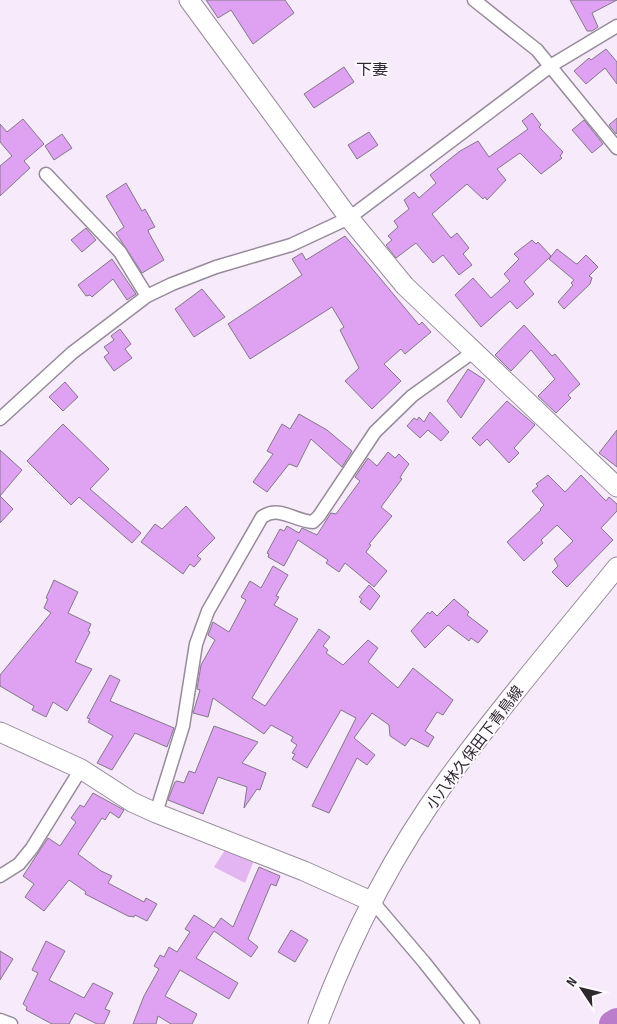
<svg xmlns="http://www.w3.org/2000/svg" width="617" height="1024" font-family="'Sofia Sans Condensed','Noto Sans JP',sans-serif">
<style>
.green{fill:#e3b6f1}
.lines{fill:none;stroke-linecap:round;stroke-linejoin:round}
.river{stroke:#b97dcc;stroke-width:26}
.building{fill:#dfa1f2;stroke:#837887}
.street-casing{stroke:#978b9b;stroke-width:15}
.secondary-casing{stroke:#978b9b;stroke-width:21}
.street{stroke:#fff;stroke-width:12}
.secondary{stroke:#fff;stroke-width:19}
.labels{text-anchor:middle;dominant-baseline:central;stroke-width:4;stroke-linejoin:round;paint-order:stroke}
.street-label{font-size:15px;fill:#2e292f;stroke:#fefbff}
.neighbourhood-label{font-size:16px;fill:#322835;stroke:#fefbff}
</style>
<rect width="100%" height="100%" fill="#f7eafb"/>
<path class="green" d="M227 847 255 858 245 883 214 867Z"/>
<g class="lines">
<path class="river" d="M612 1024 617 1021"/>
</g>
<path class="building" d="M206 0H285L294 13 253 44 231 10 218 18Z
M570 0H617L592 13 598 27 592 31H587Z
M606 49 617 62V84L605 68 586 84 574 71 589 58 591 60Z
M344 67 354 82 314 108 304 94Z
M532 113 541 125 539 127 563 152 560 156 562 158 541 174 520 153 497 169 506 180 487 200 485 197 483 199 467 184 432 214 451 238 457 233 469 248 463 254 472 265 459 275 443 255 433 263 416 243 396 258 386 245 392 240 388 236 398 227 394 221 409 209 404 200 414 192 419 198 436 183 430 175 460 151 478 141 489 157 528 129 522 121Z
M617 118V133L616 134 609 125Z
M23 119 44 144 24 161 30 168 0 196V166L12 156 0 142V124L7 132Z
M584 120 603 144 592 153 572 130Z
M369 132 378 145 357 159 348 145Z
M62 134 72 148 54 160 45 146Z
M126 183 142 211 145 209 155 227 148 230 149 233 164 260 142 273 116 233 124 227 106 196Z
M86 228 96 240 82 252 71 240Z
M345 236 419 325 422 322 431 332 405 354 401 349 384 364 401 381 372 409 345 381 359 368 340 330 344 327 332 307 250 359 228 324 302 275 292 259 302 253 306 260Z
M532 240 536 244 538 242 551 256 524 282 534 294 517 309 510 301 481 327 455 295 473 278 491 298 510 281 504 274 519 259 514 254Z
M557 249 575 263 577 264 586 255 598 267 589 276 592 278 590 284 564 309 558 302 573 285 571 283 574 280 549 259Z
M112 259 136 294 127 300 113 279 92 297 90 295 86 296 78 285Z
M202 289 225 317 194 337 175 309Z
M524 325 552 356 555 354 580 384 568 395 571 398 556 413 538 396 555 379 531 350 511 371 495 355Z
M120 329 131 344 125 349 132 358 114 371 104 357 109 353 104 347 114 340 111 336Z
M468 369 485 380 461 418 447 401Z
M65 382 78 397 63 411 49 397Z
M507 401 535 425 514 448 519 453 509 463 487 439 480 446 472 438Z
M430 412 449 432 441 441 428 430 420 438 407 426 414 418 417 420 419 417 424 422Z
M299 414 327 430 352 451 342 467 311 439 297 467 289 464 267 492 253 482 273 454 267 451 282 424 290 429Z
M63 424 109 469 90 489 141 533 132 543 79 497 71 505 27 461Z
M617 430V467L599 453Z
M0 450 22 470 0 496 13 509 0 523Z
M388 452 395 458 399 454 409 464 402 474 400 478 402 479 381 507 392 516 369 544 371 545 366 552 387 571 374 587 345 563 339 572 326 563 328 560 298 540 284 566 268 557 269 554 267 553 280 529 284 531 287 526 299 533 302 528 317 535 331 513 336 514 360 481 355 477 368 458 377 466Z
M548 475 565 492 581 475 606 501 609 497 617 504V511L601 528 613 540 567 587 552 572 558 566 554 559 573 541 557 525 541 540 543 543 524 561 507 542 541 510 540 509 544 505 532 491 538 486 536 484Z
M186 506 215 538 197 556 201 559 194 567 190 564 183 574 141 542 155 524 162 529Z
M273 566 288 575 276 596 279 597 274 605 298 619 252 698 265 706 319 629 330 637 323 646 328 650 326 653 343 665 368 640 378 648 368 662 398 688 413 668 453 700 443 715 437 712 425 731 434 737 428 747 411 738 405 746 390 736 389 725 372 713 354 738 375 755 367 765 357 758 329 813 312 806 356 718 341 710 307 768 292 759 295 754 292 753 297 745 291 741 293 737 271 725 264 734 213 698 208 717 193 713 200 690 197 689 201 665 215 640 208 635 213 622 229 632 246 600 241 597 250 581 261 588Z
M54 580 78 592 68 613 91 624 88 631 90 632 75 662 92 669 67 711 53 702 46 717 32 710 34 706 0 686V675L51 613 44 608 48 599 46 598Z
M369 585 380 596 370 610 360 602 362 599 359 597Z
M454 599 469 612 467 615 488 631 478 643 471 638 469 641 448 625 425 648 411 631 428 612 430 614 432 611 437 616Z
M110 675 120 680 110 701 174 728 167 747 135 733 112 770 97 763 113 736 88 722 90 719 87 718Z
M214 726 258 742 242 763 266 773 260 790 257 789 244 808 247 787 218 777 203 814 168 800 175 782 177 781 184 783 189 771 195 773Z
M93 793 124 810 119 818 110 812 105 820 102 818 78 854 101 871 112 876 108 883 144 902 146 898 157 904 147 921 135 915 134 917 128 916 85 894 86 892 69 880 44 911 25 897 34 884 23 876 46 841 48 838 60 846 76 822 71 818 80 805 84 807Z
M259 867 280 876 276 886 271 884 248 939 258 947 251 957 214 931 196 958 238 983 229 999 180 970 165 996 197 1014 192 1024H171L158 1016 156 1024H133L144 996 159 969 154 966 160 955 164 957 169 947 177 952 190 932 185 929 194 915 214 928 221 918 233 927Z
M291 930 308 940 295 962 278 952Z
M46 941 65 951 49 980 84 998 93 983 113 993 105 1009 110 1011 104 1024H97L75 1013 69 1024H52L26 1010 27 1007 23 1004 38 973 32 970Z
M0 951 13 959 0 980Z"/>
<g class="lines">
<defs>
<path id="street" d="M474 0 537 50 617 148
M46 174 120 252 147 296
M0 419 72 353 147 296 172 284 216 267 291 245 349 218 552 65 617 26
M156 813 183 726 196 644 208 611 262 517C280 505 294 521 313 522L319 516 375 432 412 396 473 352
M0 876 19 864 32 848 81 769
M373 902 424 962 473 1024
M0 1020 11 1024"/>
<path id="secondary" d="M189 0 349 218 405 286 617 487
M0 732 81 769 132 802 156 813 304 871 373 902
M318 1024C350 939 393 854 447 780 500 707 560 638 617 567"/>
</defs>
<use href="#street" class="street-casing"/>
<use href="#secondary" class="secondary-casing"/>
<use href="#street" class="street"/>
<use href="#secondary" class="secondary"/>
</g>
<g class="labels">
<g class="street-label">
<text transform="translate(475 748) rotate(-53)">小八林久保田下青鳥線</text>
</g>
<g class="neighbourhood-label">
<text x="372" y="70">下妻</text>
</g>
</g>
<g transform="translate(582 989) rotate(305)" stroke="#fefbff" stroke-width="4" paint-order="stroke">
<path d="M0-4L9 19L0 12L-9 19Z" fill="#2e292f"/>
<text y="-8" font-size="14" font-weight="bold" text-anchor="middle" fill="#2e292f">N</text>
</g>
</svg>
